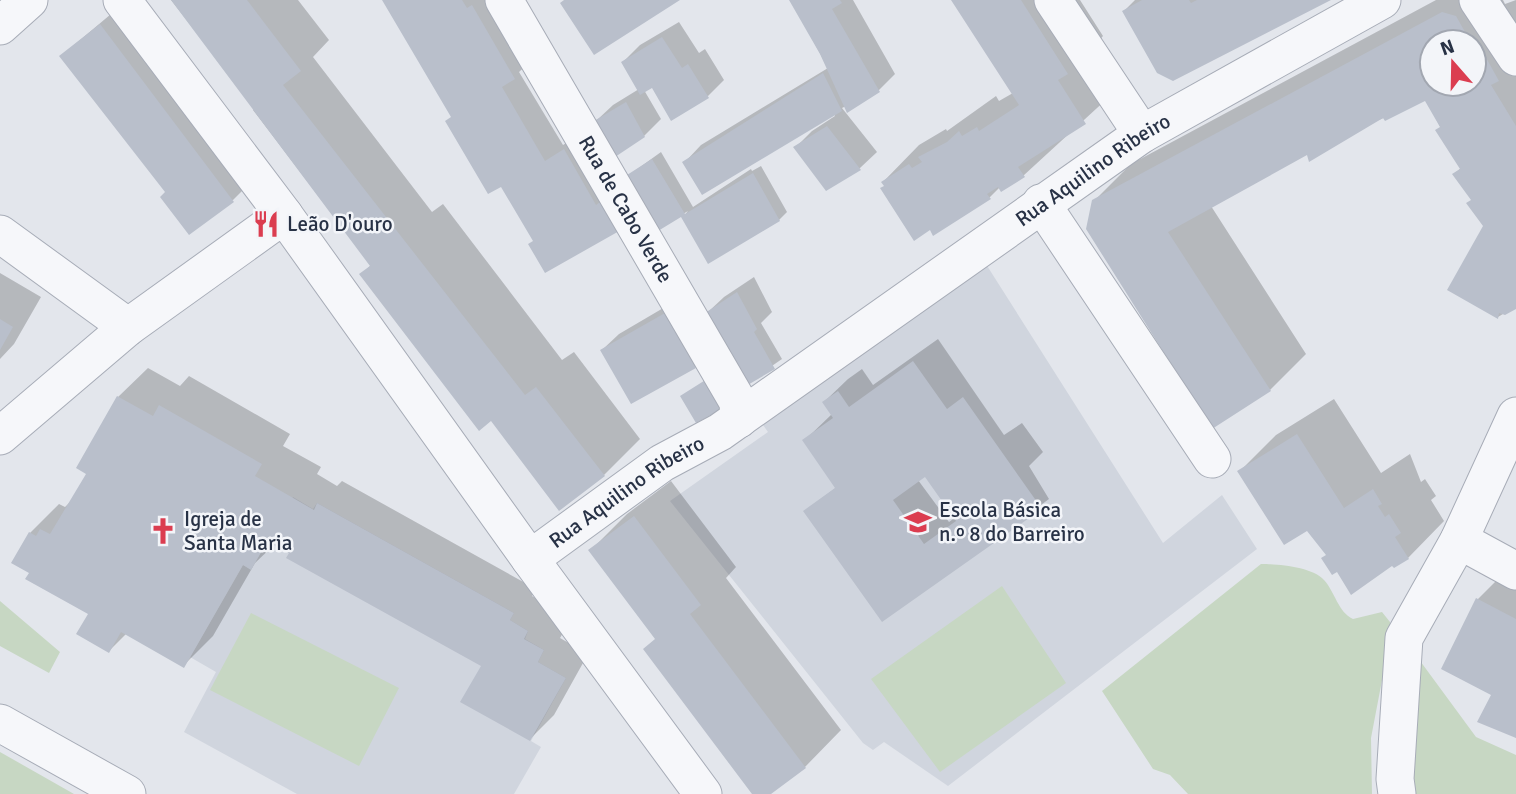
<svg xmlns="http://www.w3.org/2000/svg" width="1516" height="794" font-family="Signika,sans-serif">
<style>
.built{fill:#d0d5de}
.green{fill:#c7d7c3}
.shadow{fill:#0003;fill-rule:evenodd}
.building{fill:#b9bfcb;fill-rule:evenodd}
.lines{fill:none;stroke-linecap:round;stroke-linejoin:round}
.minor-casing{stroke:#a7acb7;stroke-width:39}
.minor{stroke:#f6f7fa;stroke-width:37}
.labels{text-anchor:middle;dominant-baseline:central;stroke-width:5;stroke-linejoin:round;paint-order:stroke}
.street-label{font-size:21px;fill:#283246;stroke:#f3f5f9}
.poi-label{font-size:21px;fill:#283246;stroke:#f3f5f9;text-anchor:start}
</style>
<rect width="100%" height="100%" fill="#e3e6ec"/>
<path class="built" d="M984 261 1163 543 1222 495 1257 549 948 786 884 742 873 750 863 743 670 501 768 432 761 422Z
M293 497 313 509 317 503 514 613 510 620 528 631 525 639 544 650 538 662 566 678 531 741 541 747 514 794H297L184 732 216 672 190 657 243 565 251 569Z"/>
<path class="green" d="M1261 564C1278 564 1313 567 1324 580 1335 592 1338 612 1353 619L1382 612 1390 622 1391 633 1371 738 1372 794H1188L1170 775 1153 769 1102 691Z
M1002 586 1066 683 940 772 871 679Z
M0 601 60 652 49 673 0 646Z
M251 613 399 688 359 766 210 690Z
M1415 654 1476 737 1516 755V794H1410Z
M0 752 74 794H0Z"/>
<path class="shadow" d="M171 0H298L329 40 313 57 432 212 443 204 562 360 574 352 640 439 604 475 491 419 361 275 371 265 253 110 255 107Z
M384 0H495L531 61 519 72 563 145 581 134 636 212 535 240 502 184 453 116Z
M791 0H853L895 74 879 90 842 108 877 152 860 168 827 188 796 147 812 131 835 116 834 113 685 162 701 145 828 68Z
M953 0H1080L1103 36 1095 45 1121 86 1023 176 1000 187 989 198 886 185 883 182 919 145 946 129 947 131 996 96 999 101 1013 93Z
M1135 0H1324L1124 11Z
M1436 0H1503L1505 4 1516 0V306L1498 317 1485 226 1473 199 1454 174 1461 168 1426 99 1307 152 1211 206 1306 354 1270 390 1094 201 1131 164ZM1432 42H1474V84H1432Z
M117 9 249 184 233 200 167 192 61 56Z
M679 22 699 53 705 49 724 80 708 96 652 85 644 90 661 119 644 136 596 121 613 105 639 89 623 62 640 45Z
M661 152 693 207 751 169 752 171 761 166 787 212 779 220 683 217 688 211 658 229 629 175Z
M0 273 41 297 14 344 0 359Z
M754 277 772 312 761 323 782 359 747 383 707 313 724 297Z
M682 297 712 351 695 367 602 350 619 334Z
M938 339 1004 435 1022 423 1043 452 1029 466 1049 499 883 620 805 511 837 487 804 441 832 414 824 402 848 379 862 369 873 385ZM925 475 956 517 949 522 918 480Z
M148 368 180 386 189 376 290 434 283 446 321 467 317 474 337 486 342 481 536 589 532 596 551 607 547 614 567 626 560 638 588 654 554 715 530 739 483 665 275 544 255 563 213 636 184 665 127 633 109 651 90 613 31 572 30 533 59 504 65 507 71 501 88 473 118 397Z
M1334 399 1381 473 1410 454 1421 482 1425 479 1436 496 1431 500 1444 521 1408 558 1328 554 1307 529 1240 471 1276 435Z
M671 481 736 567 726 578 841 730 805 767 769 794H754L656 638 591 550 627 514Z
M1514 563 1516 564V738L1493 694 1477 600Z"/>
<path class="building" d="M171 0H247L301 71 283 85 525 395 536 387 605 476 559 511 491 421 479 431 359 274 370 266Z
M382 0H462L467 8 472 5 515 79 502 87 545 161 564 149 596 205 604 199 621 230 545 273 528 244 533 241 501 187 488 194 445 121 451 117Z
M564 0H680L594 55 560 3Z
M789 0H840L842 3 832 9 880 92 847 113 820 54Z
M951 0H1021L1068 74 1058 80 1086 124 1018 167 1025 177 1001 192 998 187 987 194 991 199 933 236 930 230 914 241 880 188 884 186 881 182 909 164 912 168 922 162 918 157 947 142 959 131 962 136 977 127 979 131 1019 105Z
M1142 0H1189L1191 3 1197 0H1331L1173 81 1157 73 1122 11Z
M1442 12 1456 16 1469 39 1474 36 1499 81 1491 85 1516 126V309L1505 315 1499 313 1498 319 1447 290 1483 226 1466 203 1471 200 1452 174 1460 169 1435 130 1440 127 1425 101 1385 121 1383 118 1309 162 1307 155 1168 232 1271 391 1212 429 1086 229 1092 200ZM1432 42H1474V84H1432Z
M100 24 234 202 189 235 160 197 165 192 59 56Z
M662 37 682 68 688 64 709 98 671 121 652 88 640 95 621 62Z
M823 73 842 111 702 195 682 162Z
M626 102 645 137 615 157 594 121Z
M827 126 861 170 826 191 793 147Z
M652 159 685 214 753 173 780 221 708 264 681 217 658 231 627 175Z
M737 292 757 329 754 332 775 369 746 386 705 313Z
M665 313 696 368 631 404 600 350Z
M0 319 13 327 0 350Z
M913 361 947 409 963 397 1042 509 882 622 803 511 835 488 802 440 833 418 822 402 838 391 849 407ZM925 477 956 521 924 544 893 500Z
M707 379 724 408 696 423 680 396Z
M117 396 153 416 159 405 262 464 255 476 314 510 317 503 514 613 510 620 528 631 524 639 544 650 538 662 566 678 530 741 460 702 481 666 286 558 289 553 267 542 251 570 243 565 184 668 121 632 109 653 76 634 88 614 25 579 29 573 11 563 29 532 36 536 40 529 50 534 86 474 76 468Z
M1297 434 1344 508 1373 489 1382 504 1378 506 1385 517 1389 514 1401 533 1395 537 1409 559 1394 568 1392 566 1351 595 1337 572 1332 575 1321 558 1326 555 1307 531 1284 545 1237 471Z
M634 516 701 605 690 614 806 768 771 794H752L643 649 655 639 588 550Z
M1476 598 1516 619V738L1477 722 1491 695 1441 669Z"/>
<g class="lines">
<defs>
<g id="minor">
<path d="M122 0 284 215"/>
<path id="s1" d="M504 0 738 402 739 419"/>
<path d="M1053 0 1142 134"/>
<path d="M1478 0 1516 57"/>
<path d="M0 26 29 0"/>
<path d="M1041 203 1212 459"/>
<path d="M0 234 128 327"/>
<path id="s2" d="M0 436 128 327 284 215 530 559 662 463 720 432 1142 134 1382 0"/>
<path d="M1459 540 1516 571"/>
<path d="M530 559 703 794"/>
<path d="M0 723 127 794"/>
<path d="M1397 794 1395 779 1404 638 1459 540 1516 416"/>
</g>
</defs>
<use href="#minor" class="minor-casing"/>
<use href="#minor" class="minor"/>
</g>
<defs>
<symbol id="restaurant-bare" viewBox="-9 -9 18 18"><path d="M-5-6h1v4h1v-4h1v4h1v-4h1v5L-1.5 .5V6h-2V.5L-5-1ZM5-6V6H3V1.5H1.5Q1.5-4 5-6Z" fill="#db3d50" stroke="#f3f5f9" stroke-width="2.5" paint-order="stroke"/></symbol>
<symbol id="school-bare" viewBox="-9 -9 18 18"><path d="M0-5L7-2L0 1L-7-2ZM-4 1L0 2.5L4 1V4Q0 6-4 4Z" fill="#db3d50" stroke="#f3f5f9" stroke-width="2.5" paint-order="stroke"/></symbol>
<symbol id="church-bare" viewBox="-9 -9 18 18"><path d="M-1.2-6h2.4v3.5h3.3v2.4h-3.3V6h-2.4V-.1h-3.3v-2.4h3.3Z" fill="#db3d50" stroke="#f3f5f9" stroke-width="2.5" paint-order="stroke"/></symbol>
</defs>
<g fill-rule="evenodd">
<use href="#restaurant-bare" x="247" y="205" width="38" height="38"/>
<use href="#school-bare" x="899" y="503" width="38" height="38"/>
<use href="#church-bare" x="144" y="512" width="38" height="38"/>
</g>
<g class="labels">
<g class="street-label">
<text stroke="none"><textPath href="#s2" startOffset="1468">Rua Aquilino Ribeiro</textPath></text>
<text stroke="none"><textPath href="#s1" startOffset="242">Rua de Cabo Verde</textPath></text>
<text stroke="none"><textPath href="#s2" startOffset="901">Rua Aquilino Ribeiro</textPath></text>
</g>
<g class="poi-label">
<text x="287" y="224">Leão D'ouro</text>
<text x="939" y="510">Escola Básica<tspan x="939" dy="24">n.º 8 do Barreiro</tspan></text>
<text x="184" y="519">Igreja de<tspan x="184" dy="24">Santa Maria</tspan></text>
</g>
</g>
<g transform="translate(1453 63) rotate(340)"><circle r="33" fill="#f3f5f9" stroke="#a2a7b1" stroke-width="2"/>
<path d="M0-5L12 26L0 18L-12 26Z" fill="#db3d50"/>
<text y="-10" font-size="19" font-weight="bold" text-anchor="middle" fill="#283246">N</text>
</g>
</svg>
